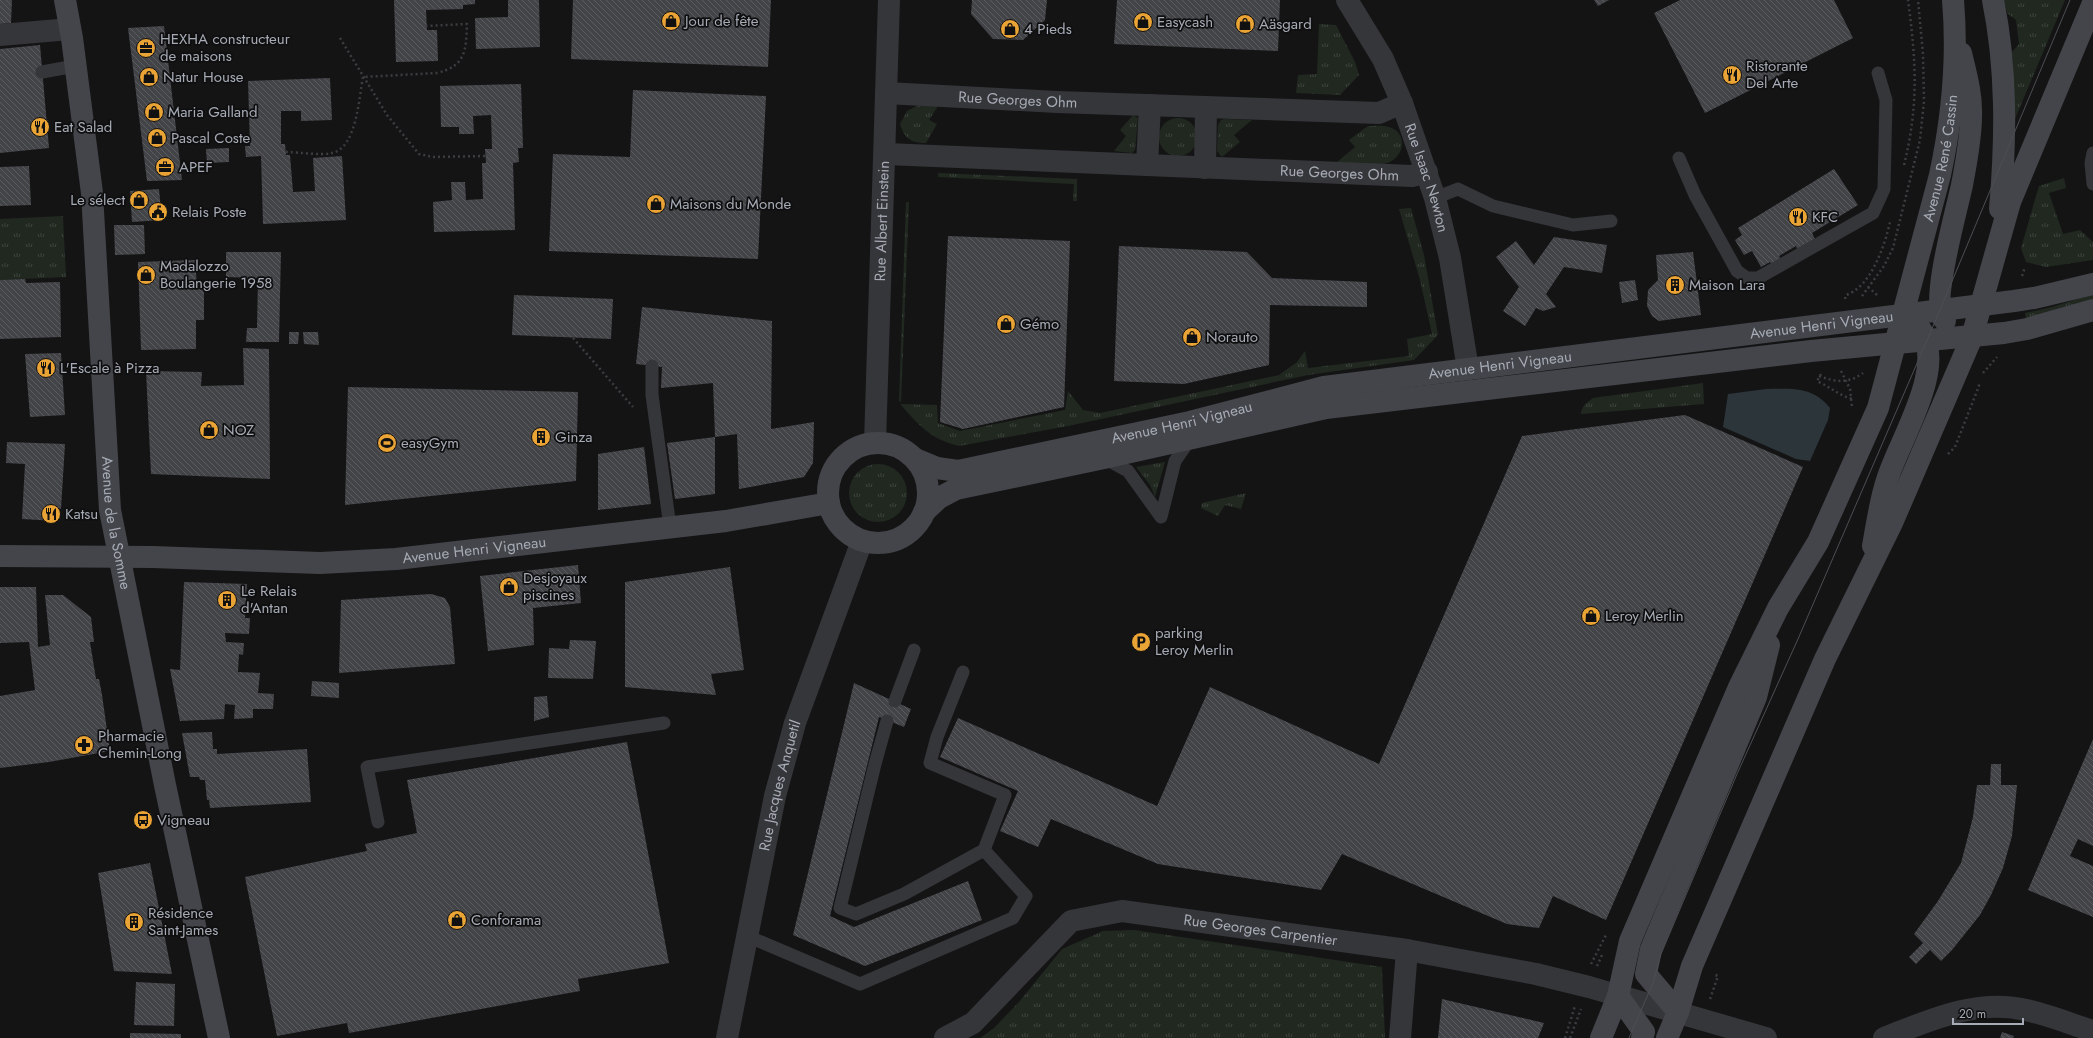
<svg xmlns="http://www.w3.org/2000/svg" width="2093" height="1038" font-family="Jost,sans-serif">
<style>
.grass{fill:url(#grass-tufts)}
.water{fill:#2c353a}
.building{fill:url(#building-back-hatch)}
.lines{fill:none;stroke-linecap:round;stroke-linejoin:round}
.path{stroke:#3b3d41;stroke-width:2.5;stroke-dasharray:2 3;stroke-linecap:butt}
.lane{stroke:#35363a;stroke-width:13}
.street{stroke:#35363a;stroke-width:22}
.secondary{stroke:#43454a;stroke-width:22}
.tram{stroke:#4c4e53;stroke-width:1}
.labels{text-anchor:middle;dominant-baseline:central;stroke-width:3.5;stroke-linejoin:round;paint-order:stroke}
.poi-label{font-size:15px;fill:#a6abb5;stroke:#0f0f10;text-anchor:start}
.street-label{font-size:15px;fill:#a6abb5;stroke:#0f0f10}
</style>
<defs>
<pattern id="grass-tufts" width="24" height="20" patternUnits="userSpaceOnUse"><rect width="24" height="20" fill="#202820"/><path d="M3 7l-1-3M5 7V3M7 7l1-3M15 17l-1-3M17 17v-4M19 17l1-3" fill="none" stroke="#3d443e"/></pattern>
<pattern id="building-back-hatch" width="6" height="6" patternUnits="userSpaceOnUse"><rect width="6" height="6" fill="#434448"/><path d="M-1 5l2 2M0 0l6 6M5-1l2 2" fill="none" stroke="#5b5c60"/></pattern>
</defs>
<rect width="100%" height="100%" fill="#141415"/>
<path class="grass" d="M2004 0H2065L2015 119 2012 52 2019 44 2016 20 2007 13Z
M1319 24 1336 25 1355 62 1359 75 1340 95 1296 93 1298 75 1317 74Z
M917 106H938L929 120 937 124 926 143C911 143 904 138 900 124L907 111Z
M1133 115 1138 118 1135 150 1132 153 1114 151 1126 136 1120 130Z
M1159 137a19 19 0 1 1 38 0a19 19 0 1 1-38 0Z
M1225 119 1252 120 1234 135 1240 142 1222 157 1217 151 1218 125 1221 120Z
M1368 126C1374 126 1383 125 1389 127 1409 133 1404 158 1387 163 1375 167 1350 162 1337 162L1355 147 1349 140Z
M938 173 1077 179V201H1073L1074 184 938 177Z
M2064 178 2066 188 2049 193 2063 234 2080 230 2093 242V260L2046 267 2026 262 2021 248 2039 186Z
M906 202H909L901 402 899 401Z
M1411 208 1424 255 1438 335 1414 360 1308 375 1068 426 959 446C930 439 919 425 900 404L937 405 938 423 960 431 1065 410 1068 391 1083 410 1100 413 1279 375 1297 362 1305 351 1308 368 1409 356 1407 339 1432 334 1420 280 1399 209Z
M63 216 66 277 0 280V219Z
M2093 294V300L2026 319 2025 313 2052 307Z
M1703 383 1704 404 1581 414C1581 406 1588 402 1593 398Z
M1165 462 1155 497 1150 485 1136 467Z
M849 493a29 29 0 1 1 58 0a29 29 0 1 1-58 0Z
M1246 493 1241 509 1225 505 1218 516 1201 508 1202 503Z
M1134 930 1382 967 1385 1038H980L994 1028 1019 1002 1062 949 1103 931Z"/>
<path class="water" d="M1766 389C1792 389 1812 386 1830 408L1828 420 1810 461 1796 459 1723 427 1728 394Z"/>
<path class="building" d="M0 0H12L11 23 0 24Z
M394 0H475V4L463 5V9L426 10 427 30H437L438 61 396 62Z
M508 0H539L540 47 476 49 475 18 508 17Z
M573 0H771L768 67 571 59Z
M972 0H1047L1045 20 1023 40 993 39 971 14Z
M1117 0H1280L1278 51 1114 44Z
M1594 0H1609L1598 6Z
M1680 0H1834L1853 38 1705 113 1654 13Z
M164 26 182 180 147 181 128 28Z
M40 45 49 148 0 153V49Z
M330 78 332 120 301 121V111H281V144H285L286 155H290L293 192 315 191 313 158 342 156 346 220 263 224 261 156 246 157 245 146H250L248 81Z
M521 84 523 148H518L519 162 513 163 515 230 434 232 433 202 452 200 451 182H465L466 200 483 199 482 163H486L485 149H492L491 115 473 116 474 134H459V127H441L440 86Z
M633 90 766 96 758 259 549 251 553 154 630 157Z
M229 148V162L207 163 206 149Z
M29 166 31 205 0 206V167Z
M1834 169 1858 205 1812 233 1815 239 1797 249 1796 246 1779 256 1781 259 1772 265 1770 262 1761 267 1752 251 1744 255 1735 240 1742 235 1738 228Z
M159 189 162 220 132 222 130 191Z
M114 225H144L145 254 115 255Z
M948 236 1070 241 1064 407 963 429 940 422Z
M1554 237 1607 245 1602 273 1564 267 1546 294 1556 307 1543 311 1536 308 1525 326 1503 311 1519 287 1496 257 1516 241 1534 265Z
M1119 246 1247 252 1272 278 1367 282V307L1270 305 1269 365 1184 384 1114 381Z
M226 252H281L279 342H246L247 328H257L258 278 226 277Z
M1693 252 1701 315 1659 321 1652 316 1647 306 1648 290 1658 280 1656 255Z
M195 260 197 286H204V320H196V349L141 350 138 262Z
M25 279 26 283 60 282 61 337 0 339V280Z
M1635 280 1638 300 1622 303 1619 282Z
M514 295 613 299 611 339 512 335Z
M642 307 772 321 771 429 814 422 813 463 804 477 739 489 737 434 715 437 713 383 661 388 662 367 636 364Z
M289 332H299L298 344H289Z
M303 332H318L319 345 304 344Z
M243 348 269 349 270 479 151 474 146 371 202 372 201 386 244 385Z
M61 353 65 415 30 417 25 354Z
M348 387 578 392 576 481 345 505Z
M1685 415 1803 467 1606 920 1553 896 1539 928 1507 924 1342 854 1321 890 1158 864 1051 819 1038 847 1000 831 1018 791 940 757 958 718 1157 806 1210 687 1379 764 1522 436Z
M715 437V494L675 499 667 443Z
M7 442 65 444 61 509 57 508 56 521 22 519 25 464 6 463Z
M644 447 651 504 598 510V454Z
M578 565 581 603 533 608 534 645 488 651 480 576Z
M730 567 744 670 711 674 716 695 625 687V582Z
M184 582 247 584 245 618H250L249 634 225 633 226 642 244 643 243 655 239 654 238 672 260 673 258 693 274 694 273 709H253V718L234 719 235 705 225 704 224 719 180 721 170 669 180 670Z
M0 587H36L38 647 50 645 45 595H63L91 617 94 642H90L96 679H99L102 695 110 751 49 762 0 768V696L35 690 29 642 0 643Z
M431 594 445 598 450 607 455 664 339 673 341 600Z
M570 640 596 641 593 679 548 678 549 648 569 649Z
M312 681 339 683V698L311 696Z
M854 683 911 709 904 727 879 717 830 916 854 927 968 881 982 920 865 966 793 935Z
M547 696 549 717 534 721V697Z
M212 732 213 749H217V754L307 749 311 802 210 808 209 800H207L205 780H200L199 777H190L182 733Z
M2093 739V846L2078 839 2070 856 2093 866V917L2028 890Z
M627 742 669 963 578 979 580 991 349 1033 347 1023 277 1036 245 877 367 851 365 844 417 833 407 780Z
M1991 764H2001V785H2017L2012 836 2003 868 1991 895 1980 915 1952 950 1941 961 1930 950 1916 964 1909 957 1923 943 1914 934 1938 901 1961 863 1973 817 1977 785H1990Z
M140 813 145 826 141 828 136 814Z
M150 863 172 974 114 971 98 873Z
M136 982 175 984 174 1026 134 1025Z
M1442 999 1544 1023 1538 1038H1438Z
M2002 1032 2014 1036 2013 1038H2000Z
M130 1033 181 1034V1038H130Z"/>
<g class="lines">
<path class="path" d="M340 38 387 115 419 154 433 157 486 156
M286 152C299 152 320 156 332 153 357 148 359 96 363 77L437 73C466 66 466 50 467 24L427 26
M1904 165C1919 105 1916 60 1908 0
M2022 276 2025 267
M1868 287 1877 295
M1862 296 1884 266 1893 248 1920 140 1924 101 1923 54 1918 0
M1845 299 1846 295C1871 287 1885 245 1890 222
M573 338 633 407
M1841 371 1850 389 1852 407
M1983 373 1997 357
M1821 374 1817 381C1830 387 1840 396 1853 399
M1819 376C1835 382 1848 384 1863 373
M1948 454 1955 447 1979 386 1978 382
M1591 964 1606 935
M1597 966 1602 955
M1710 999 1718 976 1713 974
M1565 1038 1575 1006
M1570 1038 1581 1009"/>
<path class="lane" d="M42 72 75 66
M2093 153 2091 163 2093 184
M1679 158 1695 195 1737 271 1747 278H1758L1873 213 1884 189 1886 100 1878 73
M1435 198 1458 189 1493 206 1573 225 1611 221
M652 366V395L670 527
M1104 458 1128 471 1161 517 1175 461 1191 438
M895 701 914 650
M887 721 875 764 840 908 856 914 904 894 984 850 1005 795 930 763 937 737 963 672
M378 822 367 767 664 723
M747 936 860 984 1013 918 1026 896 984 850"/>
<g class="street">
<path id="s1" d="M1347 0 1383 59 1402 103 1435 198 1450 258 1468 369"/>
<path d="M0 35 70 29"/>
<path id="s2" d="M886 93 1057 102 1379 113 1402 103"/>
<path id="s3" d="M886 154 1412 176 1427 172"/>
<path d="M1147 165 1150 105"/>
<path d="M1205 168 1206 107"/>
<path id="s4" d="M875 443 889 0"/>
<path id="s5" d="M727 1038 775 796 795 723 862 541"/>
<path id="s6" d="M945 1038 973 1023 1071 921 1122 911 1407 950 1536 974 1589 987 1766 1038"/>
<path d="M1400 1038 1407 950"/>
<path d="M1884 1038C1928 1021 1977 998 2026 1010 2048 1015 2071 1024 2093 1031"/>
</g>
<g class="secondary">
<path id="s7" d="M65 0 72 38 92 193 110 510 165 785 219 1038"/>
<path d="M1993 0C2007 69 2006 139 2000 209"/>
<path d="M1945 321C1929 306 1957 209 1962 185 1966 163 1971 139 1971 116 1972 95 1966 74 1961 53"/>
<circle cx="878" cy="493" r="50"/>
<path id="s8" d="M915 459 937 468 958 471 1190 422 1324 387 2014 301 2034 298 2093 284"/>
<path d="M924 512 939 498 956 489 1104 458 1326 408 1811 351 2004 333 2027 329 2093 310"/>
<path d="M1873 546C1877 524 1880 501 1887 480 1899 440 1949 366 1919 327"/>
<path id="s9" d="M0 556 153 557 320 563 396 559 726 521 829 503"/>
<path d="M1618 996 1644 1032 1642 1038"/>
<path d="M1678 1012 1646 974 1651 949 1756 697 1769 645"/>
<path id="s10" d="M1601 1038 1618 996 1630 941 1739 687 1778 608 1818 542 1878 408 1940 175C1952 119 1958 58 1953 0"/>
<path d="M1667 1038 1678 1012 1692 966 1825 659 1892 523 1972 337 2010 202 2093 3"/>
</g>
<path class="tram" d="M1629 1038 1653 983 1661 954 1737 774 1798 639 1940 310 2070 0"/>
</g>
<defs>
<symbol id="shop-disc" viewBox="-11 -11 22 22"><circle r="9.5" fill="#eaa436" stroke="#0f0f10"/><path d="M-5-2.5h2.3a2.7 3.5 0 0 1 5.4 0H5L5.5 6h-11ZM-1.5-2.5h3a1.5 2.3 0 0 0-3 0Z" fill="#111"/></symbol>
<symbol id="office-disc" viewBox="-11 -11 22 22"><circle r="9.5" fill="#eaa436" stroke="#0f0f10"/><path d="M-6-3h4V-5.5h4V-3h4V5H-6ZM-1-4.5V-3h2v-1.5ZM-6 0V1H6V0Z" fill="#111"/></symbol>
<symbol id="restaurant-disc" viewBox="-11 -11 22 22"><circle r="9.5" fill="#eaa436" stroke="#0f0f10"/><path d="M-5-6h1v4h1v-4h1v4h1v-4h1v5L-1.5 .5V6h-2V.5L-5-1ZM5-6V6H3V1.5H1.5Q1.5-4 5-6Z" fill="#111"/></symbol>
<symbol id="civic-disc" viewBox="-11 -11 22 22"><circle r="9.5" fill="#eaa436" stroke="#0f0f10"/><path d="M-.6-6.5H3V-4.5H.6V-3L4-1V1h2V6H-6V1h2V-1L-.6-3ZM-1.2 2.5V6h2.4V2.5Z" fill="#111"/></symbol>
<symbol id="building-disc" viewBox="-11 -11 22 22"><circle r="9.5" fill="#eaa436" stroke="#0f0f10"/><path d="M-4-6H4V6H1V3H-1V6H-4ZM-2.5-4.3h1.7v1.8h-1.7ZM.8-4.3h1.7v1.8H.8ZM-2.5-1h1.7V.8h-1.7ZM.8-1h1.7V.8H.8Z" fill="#111"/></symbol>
<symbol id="stadium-disc" viewBox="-11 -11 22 22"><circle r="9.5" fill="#eaa436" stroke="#0f0f10"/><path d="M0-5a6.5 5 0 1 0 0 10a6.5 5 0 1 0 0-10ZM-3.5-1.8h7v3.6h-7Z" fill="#111"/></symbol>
<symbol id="parking-disc" viewBox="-11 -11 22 22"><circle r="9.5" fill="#eaa436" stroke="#0f0f10"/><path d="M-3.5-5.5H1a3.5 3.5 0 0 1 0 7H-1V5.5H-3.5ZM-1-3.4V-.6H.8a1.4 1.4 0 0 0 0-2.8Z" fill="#111"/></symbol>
<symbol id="pharmacy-disc" viewBox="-11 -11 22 22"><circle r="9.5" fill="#eaa436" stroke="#0f0f10"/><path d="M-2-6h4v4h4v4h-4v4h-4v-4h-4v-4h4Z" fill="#111"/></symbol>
<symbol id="bus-disc" viewBox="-11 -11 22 22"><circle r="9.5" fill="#eaa436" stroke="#0f0f10"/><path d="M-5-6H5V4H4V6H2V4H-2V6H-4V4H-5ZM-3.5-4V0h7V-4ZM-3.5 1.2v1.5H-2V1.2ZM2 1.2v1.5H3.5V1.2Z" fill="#111"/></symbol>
</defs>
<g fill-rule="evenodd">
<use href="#shop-disc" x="660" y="10" width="22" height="22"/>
<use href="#shop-disc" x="1132" y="11" width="22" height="22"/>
<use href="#shop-disc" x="1234" y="13" width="22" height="22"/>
<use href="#shop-disc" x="999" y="18" width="22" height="22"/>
<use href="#office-disc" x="135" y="37" width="22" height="22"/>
<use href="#restaurant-disc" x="1721" y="64" width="22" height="22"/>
<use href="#shop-disc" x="138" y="66" width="22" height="22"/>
<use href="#shop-disc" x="143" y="101" width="22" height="22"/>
<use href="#restaurant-disc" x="29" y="116" width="22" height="22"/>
<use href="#shop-disc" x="146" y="127" width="22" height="22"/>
<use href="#office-disc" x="154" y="156" width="22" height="22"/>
<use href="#shop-disc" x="128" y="189" width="22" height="22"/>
<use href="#shop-disc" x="645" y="193" width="22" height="22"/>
<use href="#civic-disc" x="147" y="201" width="22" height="22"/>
<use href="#restaurant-disc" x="1787" y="206" width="22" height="22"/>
<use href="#shop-disc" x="135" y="264" width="22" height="22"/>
<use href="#building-disc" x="1664" y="274" width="22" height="22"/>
<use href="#shop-disc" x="995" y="313" width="22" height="22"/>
<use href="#shop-disc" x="1181" y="326" width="22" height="22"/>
<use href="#restaurant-disc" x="35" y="357" width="22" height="22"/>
<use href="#shop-disc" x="198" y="419" width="22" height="22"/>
<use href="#building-disc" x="530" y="426" width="22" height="22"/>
<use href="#stadium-disc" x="376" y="432" width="22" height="22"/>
<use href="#restaurant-disc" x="40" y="503" width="22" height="22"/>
<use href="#shop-disc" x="498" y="576" width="22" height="22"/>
<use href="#building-disc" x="216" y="589" width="22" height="22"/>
<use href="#shop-disc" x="1580" y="605" width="22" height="22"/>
<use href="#parking-disc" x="1130" y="631" width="22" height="22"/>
<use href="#pharmacy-disc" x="73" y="734" width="22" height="22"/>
<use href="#bus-disc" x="132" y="809" width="22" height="22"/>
<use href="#shop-disc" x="446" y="909" width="22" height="22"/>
<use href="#building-disc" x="123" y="911" width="22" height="22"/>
</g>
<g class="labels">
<g class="poi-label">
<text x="685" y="21">Jour de fête</text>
<text x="1157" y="22">Easycash</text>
<text x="1259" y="24">Aäsgard</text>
<text x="1024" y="29">4 Pieds</text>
<text x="160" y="39">HEXHA constructeur<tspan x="160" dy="17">de maisons</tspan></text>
<text x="1746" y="66">Ristorante<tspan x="1746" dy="17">Del Arte</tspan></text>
<text x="163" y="77">Natur House</text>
<text x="168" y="112">Maria Galland</text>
<text x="54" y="127">Eat Salad</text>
<text x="171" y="138">Pascal Coste</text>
<text x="179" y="167">APEF</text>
<text x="125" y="200" text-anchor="end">Le sélect</text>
<text x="670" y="204">Maisons du Monde</text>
<text x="172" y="212">Relais Poste</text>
<text x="1812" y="217">KFC</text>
<text x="160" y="266">Madalozzo<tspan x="160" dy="17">Boulangerie 1958</tspan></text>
<text x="1689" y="285">Maison Lara</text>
<text x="1020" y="324">Gémo</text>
<text x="1206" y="337">Norauto</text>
<text x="60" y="368">L'Escale à Pizza</text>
<text x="223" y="430">NOZ</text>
<text x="555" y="437">Ginza</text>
<text x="401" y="443">easyGym</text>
<text x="65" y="514">Katsu</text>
<text x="523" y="578">Desjoyaux<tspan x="523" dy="17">piscines</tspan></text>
<text x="241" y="591">Le Relais<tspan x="241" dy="17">d'Antan</tspan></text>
<text x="1605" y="616">Leroy Merlin</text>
<text x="1155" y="633">parking<tspan x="1155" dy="17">Leroy Merlin</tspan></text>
<text x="98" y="736">Pharmacie<tspan x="98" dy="17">Chemin-Long</tspan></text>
<text x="157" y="820">Vigneau</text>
<text x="148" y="913">Résidence<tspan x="148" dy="17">Saint-James</tspan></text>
<text x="471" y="920">Conforama</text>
</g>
<g class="street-label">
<text stroke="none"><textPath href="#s2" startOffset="132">Rue Georges Ohm</textPath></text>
<text stroke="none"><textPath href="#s10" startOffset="948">Avenue René Cassin</textPath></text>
<text stroke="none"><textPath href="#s3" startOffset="454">Rue Georges Ohm</textPath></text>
<text stroke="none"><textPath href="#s1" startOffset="196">Rue Isaac Newton</textPath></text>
<text stroke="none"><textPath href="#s4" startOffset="222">Rue Albert Einstein</textPath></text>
<text stroke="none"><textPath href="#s8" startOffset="922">Avenue Henri Vigneau</textPath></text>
<text stroke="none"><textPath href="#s8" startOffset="598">Avenue Henri Vigneau</textPath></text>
<text stroke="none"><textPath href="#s8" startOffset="274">Avenue Henri Vigneau</textPath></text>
<text stroke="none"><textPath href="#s7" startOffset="526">Avenue de la Somme</textPath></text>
<text stroke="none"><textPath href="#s9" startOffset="475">Avenue Henri Vigneau</textPath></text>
<text stroke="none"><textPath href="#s5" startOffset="258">Rue Jacques Anquetil</textPath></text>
<text stroke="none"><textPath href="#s6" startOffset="365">Rue Georges Carpentier</textPath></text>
</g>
</g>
<path d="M1953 1018v6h70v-6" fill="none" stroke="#a6abb5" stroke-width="2"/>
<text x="1959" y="1018" font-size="12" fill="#a6abb5" stroke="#0f0f10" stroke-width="3" paint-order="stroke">20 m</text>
</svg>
